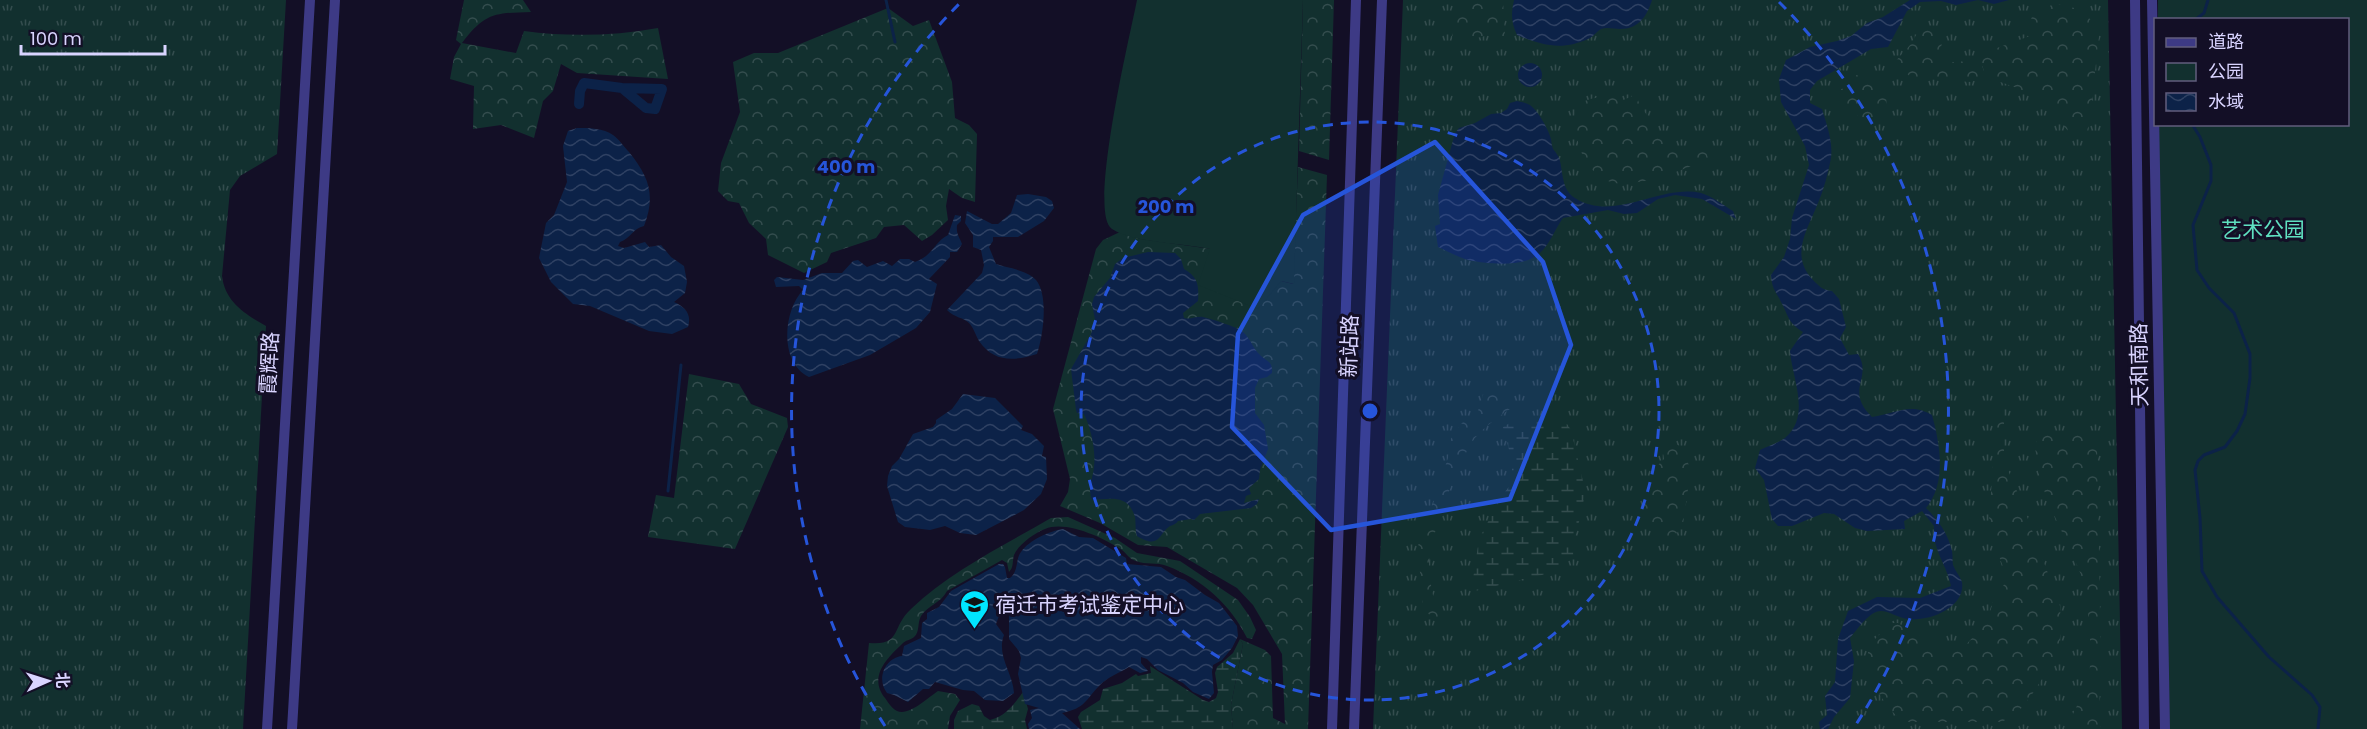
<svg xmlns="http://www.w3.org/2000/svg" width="2367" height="729" font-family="Poppins,'Noto Sans SC',sans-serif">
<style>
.grass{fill:url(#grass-tufts)}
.forest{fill:url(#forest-crowns)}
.wetland{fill:url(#wetland-marsh)}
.green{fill:#12302f}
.water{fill:url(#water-waves)}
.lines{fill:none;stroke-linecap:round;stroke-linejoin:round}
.stream{stroke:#0c2248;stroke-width:3}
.canal{stroke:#0c2248;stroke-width:10}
.tertiary{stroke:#3d3a85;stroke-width:10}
.marked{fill:#2655da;fill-opacity:0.2;stroke:#2655da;stroke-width:4.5;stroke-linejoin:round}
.ring{fill:none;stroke:#2655da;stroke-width:3;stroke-dasharray:10 8}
.labels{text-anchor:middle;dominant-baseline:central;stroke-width:6;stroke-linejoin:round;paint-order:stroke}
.park-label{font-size:21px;fill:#5fe0c0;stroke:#130f26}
.street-label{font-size:21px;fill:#d9d4ff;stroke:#130f26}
.poi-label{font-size:21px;fill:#d9d4ff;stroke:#130f26;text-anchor:start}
.centre{fill:#2655da;stroke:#130f26;stroke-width:3}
.ring-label{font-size:18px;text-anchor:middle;font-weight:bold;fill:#2655da;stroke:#130f26;stroke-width:6;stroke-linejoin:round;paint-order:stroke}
</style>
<defs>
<pattern id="grass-tufts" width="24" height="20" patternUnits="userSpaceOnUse" patternTransform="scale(1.5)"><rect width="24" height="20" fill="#12302f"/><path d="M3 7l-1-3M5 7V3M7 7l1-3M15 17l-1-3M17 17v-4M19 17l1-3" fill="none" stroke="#344d4e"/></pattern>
<pattern id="forest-crowns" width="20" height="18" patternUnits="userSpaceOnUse" patternTransform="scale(1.5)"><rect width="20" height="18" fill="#12302f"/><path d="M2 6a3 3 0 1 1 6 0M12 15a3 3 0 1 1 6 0" fill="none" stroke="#344d4e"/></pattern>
<pattern id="wetland-marsh" width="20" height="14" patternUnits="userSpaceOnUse" patternTransform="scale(1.5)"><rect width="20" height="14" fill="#12302f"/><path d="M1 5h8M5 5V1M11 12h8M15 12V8" fill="none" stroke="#344d4e"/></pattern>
<pattern id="water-waves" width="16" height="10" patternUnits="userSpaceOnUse" patternTransform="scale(1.5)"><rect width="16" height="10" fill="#0c2248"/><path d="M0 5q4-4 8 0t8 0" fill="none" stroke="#2f4163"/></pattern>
</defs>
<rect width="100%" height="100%" fill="#130f26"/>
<path class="grass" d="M0 0H286L277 154 240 176 230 190 222 276C225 302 245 314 266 326L243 729H0Z
M1403 0H2108L2122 729H1373Z"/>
<path class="forest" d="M464 0H523L531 12C494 13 485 13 462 43L516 53 524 31C568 37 614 36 658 28L668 79 577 73 561 64 553 91 543 101 534 138 501 125 473 129 474 86 450 79 454 57 461 44 456 40Z
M1303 0H1334L1329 160 1299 151Z
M1454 0H1503L1505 37 1493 34 1457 43 1452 41Z
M2053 4C2074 4 2094 15 2099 36L2088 135 2082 139C2063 134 2057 111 2041 100 2025 89 2006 85 1988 77L1985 75 1981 61 1986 52 2038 33 2036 25 2031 18Z
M888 8 913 26 929 20 952 82 955 118 969 125 977 134 975 202 962 198 949 189 946 206 948 220 932 235 922 241 904 225 884 227 876 238 831 253 827 262 804 273 768 255 766 239 749 223 739 203 728 201 718 191 721 163 740 112 733 62 754 53H778Z
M1931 26 1941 30 1943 41 1939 52 1944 62C1958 64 1982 54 1982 77L1971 82 1912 78 1894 63 1910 45 1918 32Z
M1857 75C1887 80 1891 91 1883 118L1866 122 1850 110 1840 111 1829 100 1834 92 1844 88 1849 78Z
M1637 94C1638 104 1641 107 1647 115 1663 137 1672 156 1704 146L1709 160C1685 168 1634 190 1611 182 1603 180 1594 172 1589 166 1580 157 1569 116 1578 106 1584 98 1603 97 1612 95L1621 101Z
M1298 167 1327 175 1308 729H1233L1231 705 1243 644 1240 639 1265 650 1271 656 1273 718 1285 724 1282 654 1253 605 1237 588 1167 547 1138 545 1100 523 1060 506 1068 492 1070 479 1053 409 1096 249 1103 240 1120 232 1141 239 1211 249 1281 281 1293 284Z
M689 374 739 384 751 404 787 418 788 427 735 549 648 537 656 495 674 498Z
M1489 376 1505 398 1512 404 1510 409C1498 417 1484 427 1475 438 1459 459 1430 537 1429 562 1429 574 1431 588 1434 599 1436 606 1441 612 1442 620L1437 623 1425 610 1422 600 1420 572 1417 558 1420 530 1431 510 1448 458 1450 440 1462 423 1478 411Z
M2004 408V461L2022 503 2060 606 2061 631 2057 655 2033 693 2019 711 2002 722H1905C1881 706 1867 675 1868 646L1891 623H1898L1951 653 1961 650 1987 622 1993 602 2005 583V572L1993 540 1989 521 1997 409Z
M2052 431 2095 432 2097 439 2101 670 2099 709 2101 729H2066C2074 711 2085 692 2089 673 2093 656 2088 599 2083 581 2071 542 2027 477 2037 438Z
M1662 445H1678L1687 460 1693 477 1688 489 1683 524 1677 533 1669 537C1631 526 1640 481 1664 459Z
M1068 517 1115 538 1137 553 1180 561 1238 600 1250 617 1256 630 1252 639 1247 638C1231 605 1202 579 1167 566 1157 562 1146 565 1136 561 1130 560 1126 553 1122 550 1104 538 1066 520 1045 529 1034 533 1018 545 1014 555 1012 562 1014 567 1009 572L1007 563 1002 560 947 591C941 603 928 605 921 616 917 623 920 632 914 637 911 640 905 640 902 644 887 658 868 677 885 698 889 704 894 712 902 712 913 712 929 697 938 691L955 694 960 700 950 716 948 729H860L869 643C902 646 891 627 911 609 951 571 1003 546 1051 518Z"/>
<path class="wetland" d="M1526 421 1567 424 1571 430 1585 490 1582 512 1574 538 1573 557 1546 574 1475 591 1472 586 1479 539 1501 497 1511 484 1512 474V461L1503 427 1510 423Z
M1240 639 1243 644 1231 705 1233 729H1082L1078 717 1081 712 1100 700 1103 689 1122 683 1136 674 1138 676 1151 673 1150 666 1203 700 1209 702 1216 698 1218 692 1215 673 1217 667 1233 653Z
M1023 692 1028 709 1025 720 1027 729H954V720L958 711 972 704 979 706 984 716 990 720C1006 716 1014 704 1023 692Z"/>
<path class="green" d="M1137 0H1303L1294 284 1281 281 1258 309 1198 285 1210 249C1183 243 1134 243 1112 229 1087 214 1131 31 1137 0Z
M2158 0H2367V729H2168L2157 125 2348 124V20L2158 19Z"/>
<path class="water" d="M1514 0H1652C1647 16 1639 29 1620 29 1614 29 1607 27 1601 29 1597 31 1594 36 1590 38 1563 51 1543 46 1517 35 1511 22 1511 14 1514 0Z
M1910 0H2009L1994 4 1978 0 1956 5 1941 1 1920 2 1907 11 1888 47 1871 49 1817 81 1810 90V103L1822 109C1827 126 1833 141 1831 158 1828 173 1824 189 1818 203 1808 229 1789 255 1813 280 1819 286 1822 290 1832 291L1839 299 1846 327 1840 338 1849 355 1858 354C1873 378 1844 390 1872 417 1895 414 1910 402 1932 415 1940 444 1947 483 1926 508 1938 520 1948 533 1952 551 1953 556 1952 560 1953 565 1955 571 1960 576 1962 582 1966 608 1928 622 1907 619 1899 618 1889 611 1881 611 1869 611 1857 630 1850 638L1854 661 1850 698 1834 717 1828 729H1820L1819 722 1827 715 1825 696 1835 682 1838 639 1848 611 1877 597 1920 598 1951 586C1947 565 1932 550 1934 526L1922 511 1904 521 1905 529 1867 531 1855 528 1834 514 1824 513 1792 526H1778L1772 519 1764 480 1755 468 1760 450C1768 446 1779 443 1786 437 1811 415 1792 378 1790 351L1803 332C1787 322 1789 316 1781 302 1775 290 1772 289 1771 275L1784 257 1790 239 1792 218 1809 165 1805 146 1781 102 1779 79 1786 60 1810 47 1837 41 1851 36 1867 23 1883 17Z
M1518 75a12 12 0 1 1 24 0a12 12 0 1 1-24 0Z
M1517 101C1521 102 1527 103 1530 105 1538 111 1547 127 1550 136 1552 140 1551 145 1553 149 1556 153 1559 156 1560 161 1563 174 1562 190 1575 198 1614 223 1660 184 1701 193 1712 196 1723 205 1733 211L1736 219 1702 199 1675 195 1658 199 1637 213 1624 214 1608 210 1563 218C1555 229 1550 244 1540 253 1525 268 1487 264 1468 260 1458 257 1447 251 1438 247L1435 226 1440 224 1438 195 1455 133 1459 128 1475 123 1491 114 1501 113 1507 109 1510 103Z
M577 128C588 128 604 128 613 135 619 139 624 147 629 152 649 177 656 195 644 226 633 228 630 239 620 242L618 246 624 248 645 242 649 247 661 245 671 257 684 266 687 282 685 293 674 302C685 307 692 314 688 327L672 334 649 331 590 306 573 304 551 282 539 258 546 223 554 215 567 182 563 146 568 131Z
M1028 194 1046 197 1052 201 1054 208 1044 221 1018 237H993V241L989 247 996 264C1008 268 1027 270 1036 280 1049 296 1043 336 1037 354 1015 361 994 363 979 341 976 336 974 329 970 324 964 317 954 318 947 310L982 273 984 265 981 250 973 247V235L965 223 967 211 992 224H998L1011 213 1017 195Z
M955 215 961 216V221L957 225C956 234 959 236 962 244L957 252H950V257L929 279 937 284 930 312 916 328 870 355 809 377C779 363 783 311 803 290L799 286 776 287 774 280 777 277 803 280 822 273H842L853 261 858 260 867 267 883 261 892 266 900 259H909L915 262C934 255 934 242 948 235Z
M1148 252 1175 253 1181 259 1184 269C1198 277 1199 285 1198 301L1183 313 1184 318C1191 320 1196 316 1203 317 1211 319 1238 327 1243 332 1251 339 1253 349 1260 355 1267 362 1273 361 1272 373L1267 377 1259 379 1255 388V413L1264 425 1268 449 1260 470 1259 479 1249 488 1251 494 1246 496 1244 503 1259 499 1257 504 1251 508 1200 514 1194 520 1191 519 1178 521C1176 524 1173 525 1170 526 1158 534 1160 550 1137 536 1135 530 1136 524 1135 517 1128 494 1111 499 1092 500 1087 487 1093 479 1094 467 1096 451 1091 428 1084 414L1077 413 1076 410 1071 369 1091 334 1095 320 1092 304 1094 297 1110 278 1115 264 1123 258Z
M963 394 995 398 1023 426 1021 430 1032 434 1044 446 1042 456 1046 457 1047 479 1041 494 1024 510 976 535 960 533 945 526 930 530 905 527 898 522 887 486 888 476 892 466 899 459 913 434 933 427 936 423V420L952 409Z
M1063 529 1079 537 1093 538 1126 558 1127 564 1161 567 1176 577 1185 580 1205 595 1219 603 1237 626 1238 636 1232 648 1222 660 1213 665 1212 672 1214 693 1209 699 1193 692 1183 683 1158 670 1147 659 1141 657V663L1148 671 1140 673 1129 667C1121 672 1106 678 1100 685 1085 700 1086 708 1062 713L1080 729H1029L1028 724 1032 718 1030 710 1039 708 1025 704 1018 674 1021 658 1019 651 1009 639V608L1006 595 1002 597V608L996 624 1004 635C996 655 1013 673 1014 693L1003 701 985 700 974 691 963 690 935 682 929 689H923L908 702 894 695 887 693C876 679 885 658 902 656L904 646 921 638 922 623 927 619V613L939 607 951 591 999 564H1003L1005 567 1007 578H1010C1019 571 1015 560 1021 552 1029 540 1050 531 1063 529Z"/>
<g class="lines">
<path class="stream" d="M886 0 895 42
M2195 20 2204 13 2208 0
M2192 124 2200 137 2211 165V181L2193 225 2197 270 2209 288 2234 313 2250 354V378L2245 414 2237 431 2225 447 2204 455 2198 461 2195 470 2200 518 2202 571 2217 597 2269 657 2312 695 2320 707 2318 729
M668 491 681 365"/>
<path class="canal" d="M579 104 580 91 584 83 622 88 662 89 655 109 646 108 622 88"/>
<path class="tertiary" d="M2135 0 2144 729
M2152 0 2165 729
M267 729 310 0
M292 729 335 0
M1332 729 1356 0
M1354 729 1382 0"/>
</g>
<path class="marked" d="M1435 142 1543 262 1571 345 1510 499 1331 530 1232 427 1238 334 1303 215Z"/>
<g class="ring">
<circle cx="1370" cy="411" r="289"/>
<path d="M885 726A578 578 0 0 1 961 2M1779 2A578 578 0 0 1 1855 726"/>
</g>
<defs>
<symbol id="university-pin" viewBox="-11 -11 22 30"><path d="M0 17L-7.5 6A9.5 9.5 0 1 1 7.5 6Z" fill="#00e5ff" stroke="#130f26"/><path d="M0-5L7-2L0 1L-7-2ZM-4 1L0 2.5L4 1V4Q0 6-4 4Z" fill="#111"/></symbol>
</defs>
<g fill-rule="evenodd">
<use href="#university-pin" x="958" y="588" width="33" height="45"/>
</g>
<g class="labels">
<g class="park-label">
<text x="2263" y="229">艺术公园</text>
</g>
<g class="street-label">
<text transform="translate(1349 346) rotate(-88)">新站路</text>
<text transform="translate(269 363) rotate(-87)">霞辉路</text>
<text transform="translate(2139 365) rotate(-91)">天和南路</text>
</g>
<g class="poi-label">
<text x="995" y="604">宿迁市考试鉴定中心</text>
</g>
</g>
<circle cx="1370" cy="411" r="9" class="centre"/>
<g class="ring-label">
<text x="846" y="173">400 m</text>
<text x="1166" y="213">200 m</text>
</g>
<rect x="2154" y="18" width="195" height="108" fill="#130f26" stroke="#625e7d" stroke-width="1.5"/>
<rect x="2166" y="38" width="30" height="9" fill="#3d3a85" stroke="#625e7d" stroke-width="1.5"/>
<text x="2208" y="48" font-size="18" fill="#d9d4ff">道路</text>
<rect x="2166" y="63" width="30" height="18" fill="#12302f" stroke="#625e7d" stroke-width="1.5"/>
<text x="2208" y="78" font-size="18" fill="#d9d4ff">公园</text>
<rect x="2166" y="93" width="30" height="18" fill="url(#water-waves)" stroke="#625e7d" stroke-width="1.5"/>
<text x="2208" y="108" font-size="18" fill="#d9d4ff">水域</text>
<g transform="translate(48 681) rotate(87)" stroke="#130f26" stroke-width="4.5" paint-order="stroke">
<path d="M0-4.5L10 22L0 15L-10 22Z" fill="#d9d4ff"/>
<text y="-9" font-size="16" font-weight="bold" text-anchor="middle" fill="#d9d4ff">北</text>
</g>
<path d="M21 45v9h144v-9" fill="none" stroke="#d9d4ff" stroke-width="3"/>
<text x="30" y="45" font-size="18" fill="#d9d4ff" stroke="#130f26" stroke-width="4.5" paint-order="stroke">100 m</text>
</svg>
